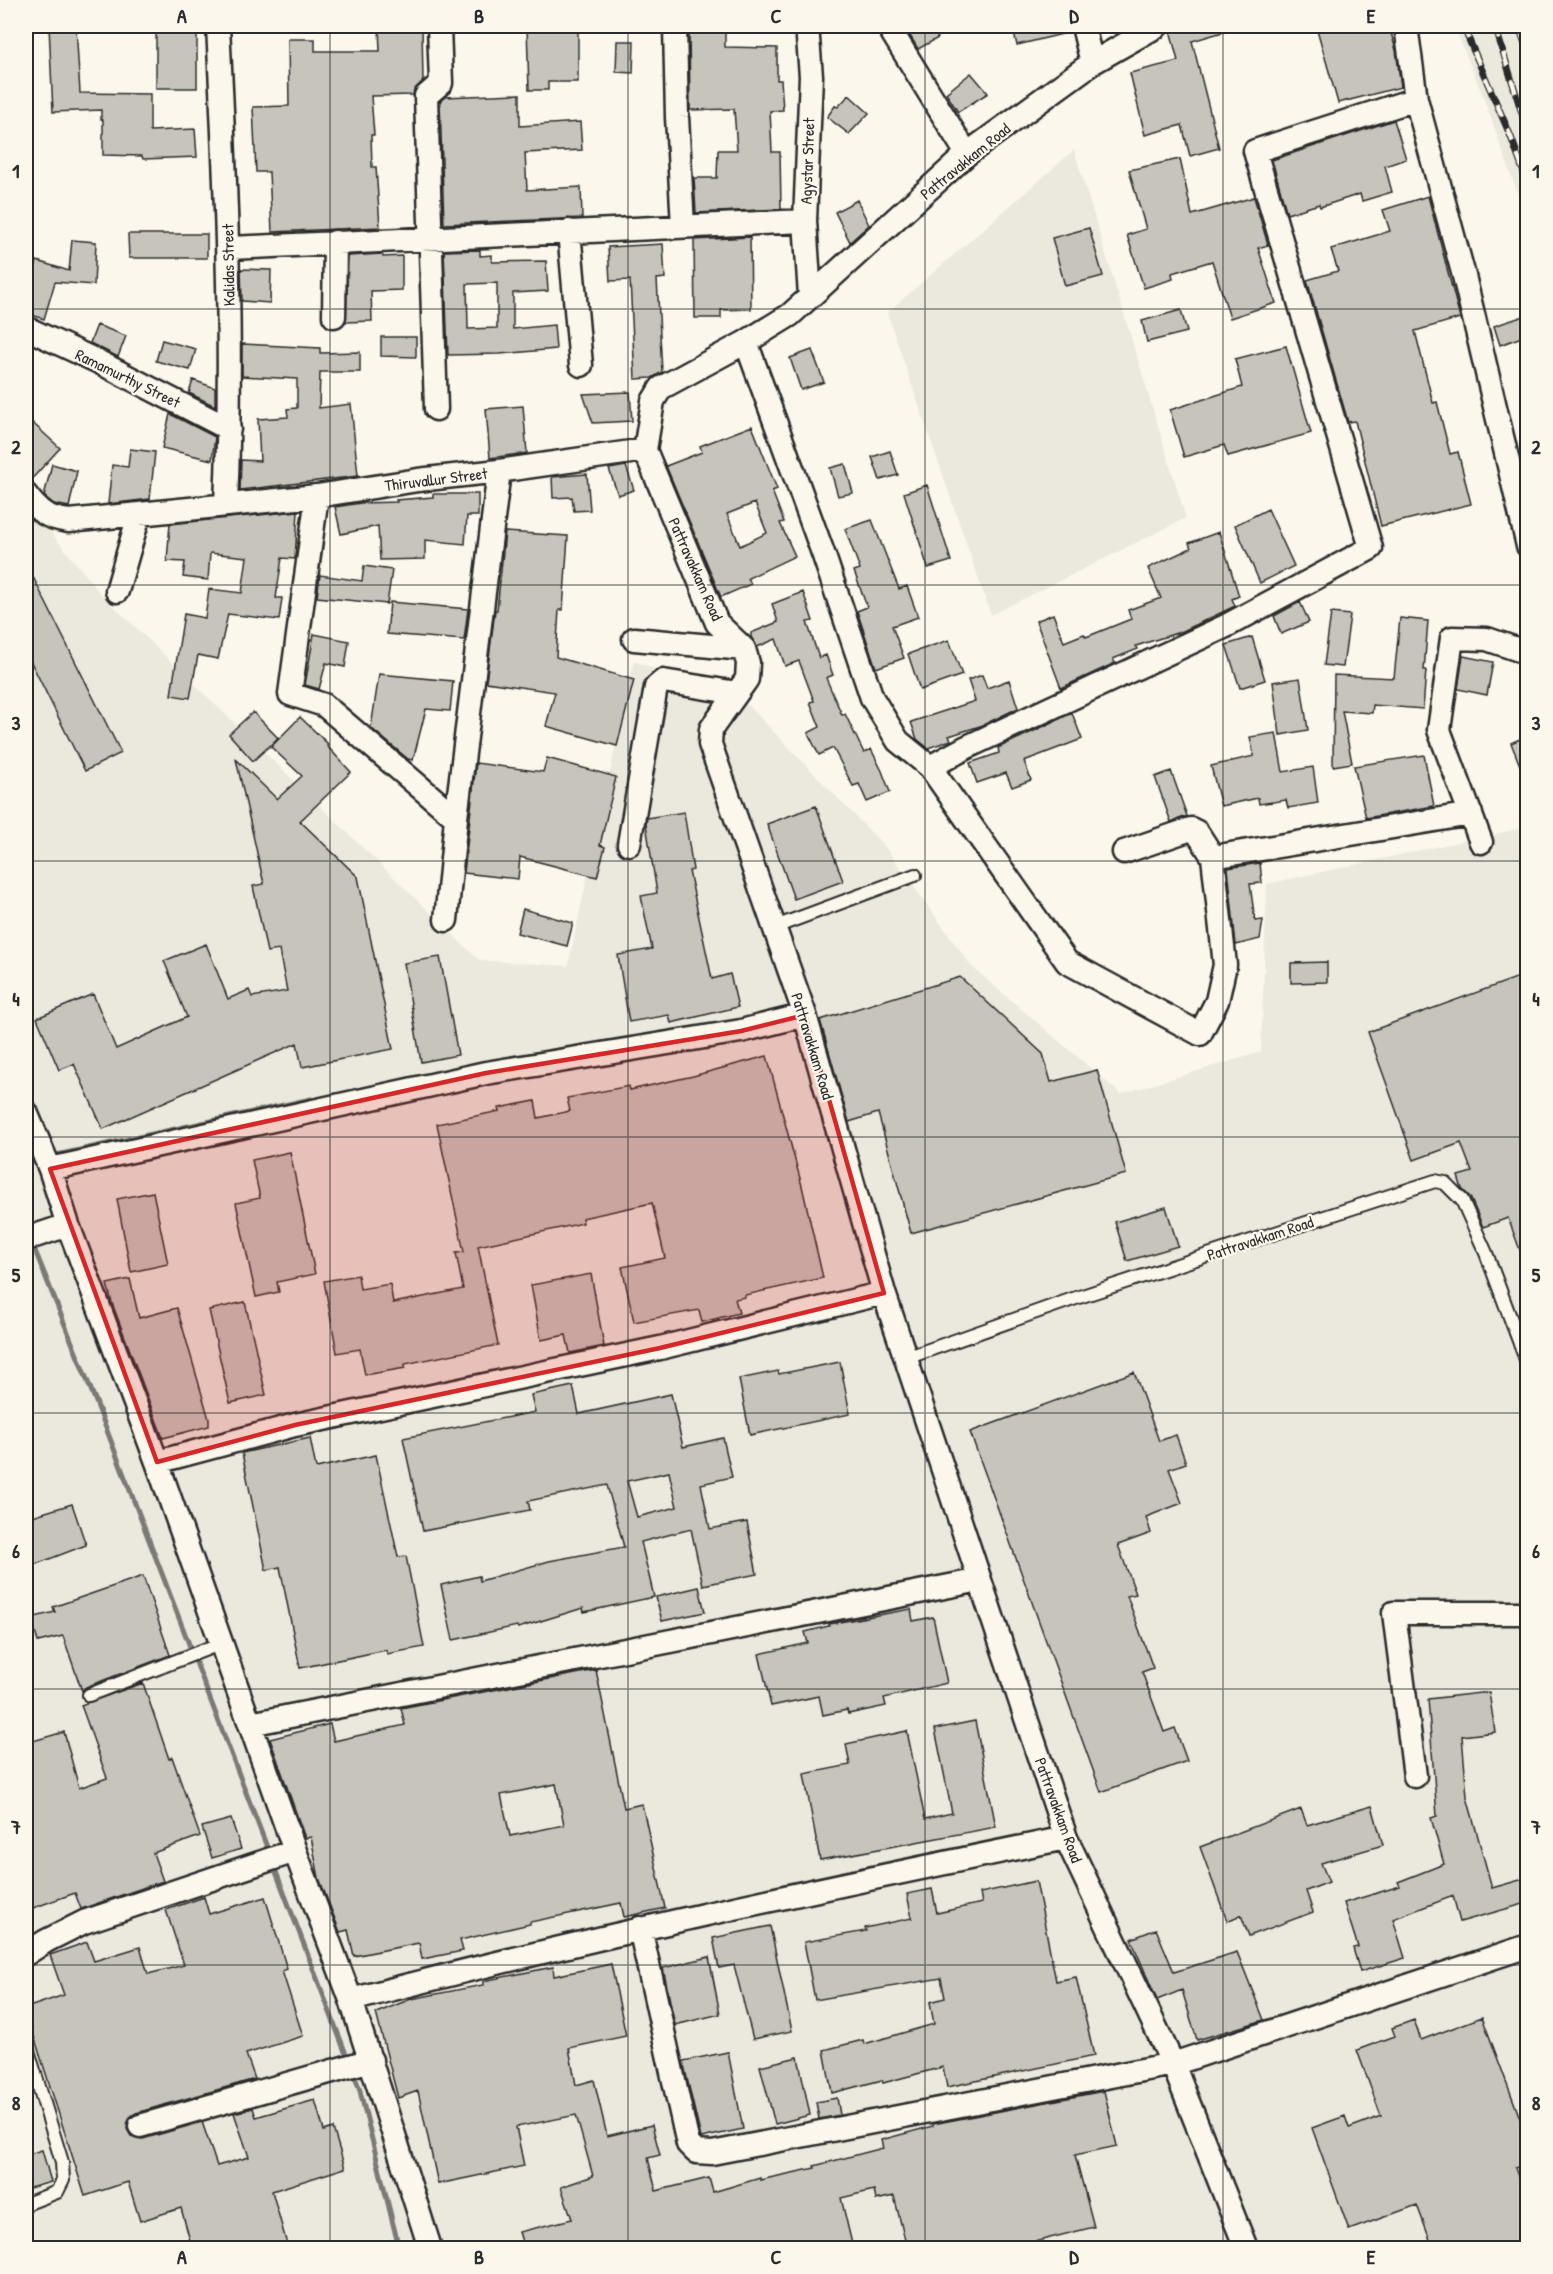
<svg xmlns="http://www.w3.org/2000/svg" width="1553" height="2274" font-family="'Patrick Hand',sans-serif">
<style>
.built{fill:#ebe8de}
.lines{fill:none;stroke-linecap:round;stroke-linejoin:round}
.stream{stroke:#7b7a75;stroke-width:5}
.building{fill:#c7c4bc;stroke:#2b2b2b;stroke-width:1.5;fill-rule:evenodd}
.service-casing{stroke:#2b2b2b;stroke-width:16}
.minor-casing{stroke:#2b2b2b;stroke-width:27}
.service{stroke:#fbf7ec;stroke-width:12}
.minor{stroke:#fbf7ec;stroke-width:22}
.rail-casing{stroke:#2b2b2b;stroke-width:7}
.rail{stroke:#fbf7ec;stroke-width:4.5;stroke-dasharray:14;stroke-linecap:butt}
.marked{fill:#d62828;fill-opacity:0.2;stroke:#d62828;stroke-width:4.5;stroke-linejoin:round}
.grid{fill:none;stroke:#2b2b2b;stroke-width:1.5;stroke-opacity:0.55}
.labels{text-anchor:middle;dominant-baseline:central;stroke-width:4.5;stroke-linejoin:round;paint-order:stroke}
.street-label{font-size:16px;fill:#2b2b2b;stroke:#fbf7ec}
.neatline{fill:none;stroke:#2b2b2b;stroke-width:2}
.grid-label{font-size:20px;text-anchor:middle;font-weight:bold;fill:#2b2b2b}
</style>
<rect width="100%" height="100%" fill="#fbf7ec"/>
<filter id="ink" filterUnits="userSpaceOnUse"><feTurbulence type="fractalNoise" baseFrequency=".0167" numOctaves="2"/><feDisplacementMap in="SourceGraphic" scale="12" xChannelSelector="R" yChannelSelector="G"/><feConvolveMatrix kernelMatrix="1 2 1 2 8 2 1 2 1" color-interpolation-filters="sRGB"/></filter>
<g filter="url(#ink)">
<path class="built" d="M1454 26H1527V220L1483 96Z
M1074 150 1186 518 991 615 887 313Z
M26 502 101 594 479 960 568 966 634 661 748 705 885 847 972 967 1121 1094 1261 1052 1267 884 1527 827V2248H26Z"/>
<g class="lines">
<path class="stream" d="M52 1156 311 1099
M26 1162 40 1158
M32 1243 96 1402 270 1855
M273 1864 349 2062
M352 2071 359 2087 399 2248"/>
</g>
<path class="building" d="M49 26H76L80 93 150 94V131L195 129 197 157 143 159 142 156 103 155V120L101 119V110L53 112Z
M156 26H197V88H156Z
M379 26H422L423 81 414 90 413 95 371 96 374 135H371L372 167H376L380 227 272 232 269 172H256L253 107 289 106 288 39H315V51H380Z
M527 26H574L575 28H578V82H548V90H529Z
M912 26H931L938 38 918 49 906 29Z
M1012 26H1070L1071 32 1017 45Z
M1170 26H1230V30L1192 41 1219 148 1190 156 1182 125 1145 135 1130 73 1178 61 1170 30Z
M1316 26H1389L1396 50 1401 87 1338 103Z
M689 28H725V47L777 48V80H781L783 110 770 111 772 152H780L781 209 696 213 694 178H717L718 150H737L734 109 690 110Z
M617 41H634L633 73 616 72Z
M971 73 988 93 958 112 946 93Z
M520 94V126L580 122 582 150 525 153 527 190 581 187 582 218 444 224 440 102 445 97Z
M849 95 869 113 849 134 827 117 835 106 838 107Z
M1394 120 1406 159 1385 166 1392 192 1362 201 1360 194 1320 207 1319 204 1287 214 1272 160Z
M1180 159 1192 215 1254 197 1268 245 1258 248 1276 303 1230 318 1212 261 1172 273 1173 279 1144 288 1127 235 1146 229 1129 170Z
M1428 196 1460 318 1415 331 1433 403 1437 402 1450 454 1458 452 1471 504 1381 526 1355 421 1348 422 1307 280 1338 271 1331 249 1390 231 1383 210Z
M857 200 869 225 850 242 835 212Z
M1089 228 1103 276 1065 286 1052 238Z
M128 234H207V258H129Z
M750 237 751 309 721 310V318H695L694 240Z
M72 240 96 242 94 285 55 282 44 319 26 313V262L36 265 37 261 69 271Z
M663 244 665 278 657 279 662 372 652 378 635 379 630 280 610 281 608 247Z
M480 250V256L492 255V262L546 261 548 291 513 293V329L554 325 556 349 500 354 448 355 444 251ZM497 283V328L468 329 467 284Z
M382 254 383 257 402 256V290L371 291 372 321 346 322 348 256Z
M241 269 271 270 270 303 242 301Z
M1181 310 1187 332 1147 342 1142 321Z
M1527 315V335L1500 345 1494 326Z
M97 325 126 336 118 357 90 343Z
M381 337H416V357L381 356Z
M162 340 196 349 190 370 156 361Z
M242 344 320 348V353L360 352V372H320L319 408 351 404 358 476 240 490 241 460 260 461 258 419 288 417 287 409 297 408V379L242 376Z
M1286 346 1311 433 1228 456 1224 445 1184 457 1170 410 1242 387 1235 359Z
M812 350 824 382 801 390 790 358Z
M193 380 215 388V406L189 393Z
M630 392 632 421 593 423 583 394Z
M523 406 527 453 490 458 486 409Z
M170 414 215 437 212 460 162 448Z
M26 417 60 448 29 482H26Z
M752 426 777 489 772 491 784 522 780 523 795 556 748 578 751 584 721 597 666 466 702 452 700 446ZM755 503 767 533 740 546 727 514Z
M130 449 155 452 150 499 108 504 112 465 128 467Z
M890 451 898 475 880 480 872 457Z
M52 464 77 471 69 507 54 504 44 496Z
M845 464 853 493 838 496 830 468Z
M626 466 634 490 618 495 609 469Z
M587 474 590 510 574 511 572 497 553 498 552 477Z
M927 485 951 561 928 568 904 493Z
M433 494H478V516H467L465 544 425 540V559L380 560 378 526 341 534 335 507 361 503 397 502 396 500 433 497Z
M1268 509 1294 566 1260 583 1235 525Z
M298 511 295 559 282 558 276 598H282L279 620 228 614 218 659 198 655 190 698 171 695 184 614 205 618 209 589 242 593 247 557 210 553 208 580 183 577 185 562 167 561 170 524Z
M872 520 899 589 907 586 918 617 892 626 904 658 876 668 857 611 867 607 854 571 860 569 845 529Z
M505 532 568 536 563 610H559L556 657 634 680 617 746 546 726 555 692 486 682 495 610H497Z
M1219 532 1239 596 1232 599 1235 606 1183 631 1136 646 1138 649 1113 659 1115 663 1061 688 1036 621 1053 614 1064 642 1084 634 1086 637 1131 619 1128 610 1161 598 1148 568 1191 548 1189 543Z
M26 563 121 753 85 771 26 652Z
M364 566 392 570 387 604 317 597 320 575 362 581Z
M803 592 813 621 807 622 819 658 826 655 833 675 826 678 842 715 845 714 864 753 871 749 882 771 890 792 867 802 859 784 853 786 833 748 819 755 808 733 820 727 810 702 814 701 799 661 785 666 776 639 757 647 751 637V633L778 622 772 604Z
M390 602 468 609 464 640 387 634Z
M1300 602 1309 622 1281 634 1274 616Z
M1331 613 1350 615 1343 667 1324 665Z
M1400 618 1428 621 1424 670H1426L1423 709 1373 705 1372 713 1342 711 1352 763 1333 766 1334 675 1394 678Z
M314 634 349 641 345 667 326 663 319 689 305 685Z
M1252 637 1265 680 1240 688 1226 645Z
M949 640 962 675 920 690 908 654Z
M1463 656 1493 662 1487 695 1458 689Z
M379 674 453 681 450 711 426 709 413 760 408 759 371 728Z
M982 675 987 688 1009 680 1018 708 983 725 949 736 951 740 928 748 917 739 911 722 975 701 968 680Z
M1300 678 1308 730 1280 735 1273 682Z
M253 712 278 738 253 761 229 734Z
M1072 713 1082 739 1024 761 1031 780 1012 787 1006 773 977 783 970 763 999 753 998 748Z
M300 717 328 744 327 746 351 772 300 821 358 877 393 1049 302 1067 297 1043 103 1129 74 1064 59 1070 37 1018 93 994 116 1049 187 1017 164 961 206 944 228 999 249 990 252 997 287 991 279 950 267 952 253 886 264 884 236 759 277 799 302 776 271 747Z
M1276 733 1283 772 1313 767 1318 803 1288 808 1286 800 1259 804 1258 798 1221 806 1211 766 1254 756 1250 737Z
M1527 736V783L1511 743Z
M1424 755 1434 806 1366 818 1354 766Z
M547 758 616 777 600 845 605 847 597 877 520 857 518 879 464 873 476 763 543 772Z
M1171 771 1187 816 1171 822 1155 777Z
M816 806 843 881 794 899 767 824Z
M684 812 693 870 689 871 712 979 730 974 738 1007 671 1023 669 1015 629 1022 618 955 652 949 641 896 657 893 646 824 647 818Z
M1260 863 1262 883 1250 884 1255 921 1263 920 1260 939 1236 945 1228 868Z
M523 909 573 923 567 946 517 933Z
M440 957 458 1055 421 1062 404 963Z
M1327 962V982L1291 983V963Z
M1527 974V1266H1526L1508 1218 1483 1227 1470 1197 1462 1189 1458 1176 1472 1172 1461 1143 1414 1160 1368 1032Z
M960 977 1043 1054 1051 1082 1097 1070 1126 1174 911 1233 878 1113 849 1122 820 1020Z
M767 1056 802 1186 823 1278 745 1295V1297L735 1299 739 1313 702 1322 699 1310 634 1322 622 1267 665 1258 652 1203 582 1218 583 1223 478 1246 498 1345 405 1364V1368L365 1375 360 1349 337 1353 324 1281 358 1275 360 1289 390 1284 393 1303 463 1289 456 1253 464 1252 437 1124 500 1111 499 1108 535 1101 538 1118 570 1111 567 1098 629 1086 630 1090 693 1076Z
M290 1152 315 1274 277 1282 279 1292 256 1297 236 1203 260 1198 252 1160Z
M153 1192 168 1264 131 1272 117 1199Z
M1166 1207 1178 1246 1127 1261 1115 1222Z
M591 1274 604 1346 570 1353 566 1335 541 1340 531 1285Z
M130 1279 139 1318 177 1308 209 1419V1426L163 1438 112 1303 107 1284Z
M245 1302 266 1395 230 1403 209 1310Z
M840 1362 850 1414 750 1435 739 1379 778 1371 779 1374Z
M1134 1372 1159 1441 1176 1435 1186 1463 1169 1469 1182 1503 1146 1517 1151 1533 1118 1545 1136 1594 1127 1596 1153 1668 1142 1672 1164 1732 1175 1728 1187 1761 1101 1792 970 1432Z
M573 1386 579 1414 671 1394 683 1447 723 1438 732 1477 701 1484 710 1529 747 1522 757 1574 703 1585 691 1529 641 1542 654 1597 584 1612 583 1608 518 1628 517 1626 453 1640 441 1585 479 1576 480 1581 549 1561 624 1547 607 1485 528 1501 530 1510 423 1531 403 1438 535 1412 531 1395ZM669 1472 677 1507 637 1517 627 1481Z
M310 1438 316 1468 376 1455 398 1557 406 1556 424 1647 387 1654 386 1650 300 1668 280 1567 266 1570 242 1453Z
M72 1504 86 1545 26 1568V1518Z
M143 1576 170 1655 86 1687 82 1691 63 1636 38 1642 31 1618 55 1612 53 1607Z
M699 1587 705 1612 662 1621 656 1597Z
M911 1609 913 1621 933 1617 947 1683 884 1698 886 1706 848 1714 847 1710 823 1715 819 1696 771 1706 759 1654 808 1643 805 1632 829 1626V1624Z
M596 1670 624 1808 642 1804 665 1908 624 1917 621 1903 530 1922V1924L460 1940 463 1951 422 1959 419 1943 354 1956 348 1930 340 1932 319 1878 311 1837 305 1838 270 1739 330 1724 334 1741 405 1725 401 1708ZM556 1784 564 1825 510 1836 501 1795Z
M143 1683 169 1759 172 1757 200 1836 153 1853 163 1881 81 1909 75 1893 33 1908 26 1886V1743L64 1732 79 1788 107 1778 81 1705Z
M1489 1692 1495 1732 1462 1736 1467 1797 1492 1888 1527 1878V1903L1460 1922 1453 1896 1393 1919 1405 1958 1360 1972 1353 1948 1358 1947 1344 1903 1400 1886 1398 1882 1444 1864 1431 1818 1437 1816 1428 1699Z
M975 1721 996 1827 820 1860 804 1774 850 1765 846 1744 907 1731 925 1819 952 1813 935 1729Z
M1372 1806 1383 1845 1321 1863 1329 1882 1306 1891 1313 1912 1249 1936 1241 1915 1227 1921 1200 1847 1301 1809 1307 1825Z
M231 1819 241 1849 212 1858 202 1827Z
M1036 1881 1056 1981 1076 1977 1094 2056 947 2087 943 2067 883 2083 882 2080 832 2093 824 2050 863 2040 864 2044 934 2024 930 2002 945 1998 941 1978 815 2000 804 1942 866 1931 865 1928 912 1918 907 1894 932 1889 937 1913 982 1903 980 1893Z
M204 1897 209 1914 265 1897 287 1969 282 1971 303 2036 246 2054 255 2079 136 2113 130 2117 127 2129 131 2136 143 2139 202 2122 217 2166 249 2157 234 2113 253 2108 256 2117 315 2100 324 2131 333 2128 345 2168 272 2191 288 2248H192L181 2208 140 2221 128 2182 85 2196 26 2011V2008L64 1995 50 1955 87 1942 94 1961 140 1947 148 1974 184 1965 166 1910Z
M770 1926 792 2031 753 2039 734 1965 719 1968 713 1938Z
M1156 1929 1174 1972 1237 1952 1264 2020 1197 2040 1182 1990 1157 2000 1131 1939Z
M709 1957 720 2014 675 2025 663 1968Z
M611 1964 626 2036 569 2048 576 2085 594 2080 607 2136 652 2125 660 2155 648 2158 656 2191 709 2178 713 2192 760 2178V2180L815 2168 814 2166 883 2148 881 2140 933 2126V2124L1104 2091 1117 2146 1075 2155 1094 2227 1010 2248H907L894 2196 876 2200 874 2190 841 2198 853 2248H524L519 2232 572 2219 561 2187 593 2176 576 2115 516 2127 524 2166 438 2184 418 2091 398 2098 376 2013 411 1999 483 1985V1981L553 1967 554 1976Z
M1482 2017 1527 2137V2163L1515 2168 1527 2202V2248H1433L1417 2205 1349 2230 1312 2128 1345 2116 1349 2128 1381 2116 1357 2050 1395 2036 1392 2028 1414 2020 1421 2040Z
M728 2052 743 2129 701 2138 683 2061Z
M798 2057 810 2115 775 2124 760 2066Z
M837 2098 840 2115 819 2119 816 2102Z
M42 2150 51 2182 26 2189V2155Z"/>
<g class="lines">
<defs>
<path id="service" d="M775 927 915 875
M906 1358 1073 1299 1435 1181 1445 1183 1462 1200 1486 1253 1528 1365
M89 1695 222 1643
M26 2044 62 2162 63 2180 57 2192 26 2204"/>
<path id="minor" d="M218 26C226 186 233 345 226 505
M675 26 677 117 683 226
M807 26 811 76 805 221 810 296
M888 26 967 154
M1083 26 1092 63
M1157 26 1092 63 967 154 790 315 746 342 661 388 653 401 645 450 717 623 744 649 748 663 747 679 711 729 710 744 805 1015 884 1293 1066 1838 1173 2064 1246 2248
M1406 26 1416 99 1464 276 1528 546
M569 231 581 365
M229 248 805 221
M334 316 335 242
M26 328 99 362 229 429
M746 342 823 553 872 698 898 741 930 767 1067 962 1200 1034 1217 1001 1225 965 1213 857 1471 814
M436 409 426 96 441 83 439 26
M26 495C39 512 46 518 69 521L317 496 418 480 499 471 645 450
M317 496 290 694 324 705 456 818
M117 591 139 515
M634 639 744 649
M930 767 967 747 1226 626 1371 548 1255 151 1416 99
M1481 842 1439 730 1452 638 1487 639 1528 653
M629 844 656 687 663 681 737 693
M1124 852 1191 829 1197 832 1213 857
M446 920 456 818 499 471
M26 1112 50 1169 68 1225 157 1462 295 1851 351 2000 430 2248
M50 1169 486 1073 741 1031 805 1015
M26 1239 68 1225
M157 1462 295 1425 660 1348 884 1293
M250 1724 980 1580
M1415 1776 1394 1613H1528
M640 1928 688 2144 696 2152 712 2153 1173 2064 1528 1946
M26 1954 46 1941 84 1922 295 1851
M351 2000C587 1938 826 1887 1066 1838
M140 2126 371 2060"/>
</defs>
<use href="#service" class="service-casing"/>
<use href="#minor" class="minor-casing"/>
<use href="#service" class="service"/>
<use href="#minor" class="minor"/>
<defs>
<path id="rail" d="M1463 26 1511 137 1528 184
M1495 26 1528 133
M1519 26 1528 53"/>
</defs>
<use href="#rail" class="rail-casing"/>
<use href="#rail" class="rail"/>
</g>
</g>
<path class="marked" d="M805 1015 884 1293 660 1348 295 1425 157 1462 50 1169 486 1073 741 1031Z"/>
<path class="grid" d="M330 26V2248M628 26V2248M925 26V2248M1223 26V2248M26 309H1528M26 585H1528M26 861H1528M26 1137H1528M26 1413H1528M26 1689H1528M26 1965H1528"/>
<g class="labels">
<g class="street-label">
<text transform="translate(807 161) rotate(-88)">Agystar Street</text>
<text transform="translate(965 161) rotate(-39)">Pattravakkam Road</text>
<text transform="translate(228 265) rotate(-91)">Kalidas Street</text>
<text transform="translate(128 378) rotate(26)">Ramamurthy Street</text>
<text transform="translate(436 479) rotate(-7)">Thiruvallur Street</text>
<text transform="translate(696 569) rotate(66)">Pattravakkam Road</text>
<text transform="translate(813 1046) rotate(73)">Pattravakkam Road</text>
<text transform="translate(1260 1238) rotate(-18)">Pattravakkam Road</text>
<text transform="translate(1059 1810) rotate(70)">Pattravakkam Road</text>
</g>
</g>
<rect width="1553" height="2274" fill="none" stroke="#fbf7ec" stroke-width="66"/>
<rect x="33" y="33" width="1487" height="2208" class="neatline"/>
<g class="grid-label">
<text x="182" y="23">A</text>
<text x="479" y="23">B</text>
<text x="776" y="23">C</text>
<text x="1074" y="23">D</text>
<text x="1371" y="23">E</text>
<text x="16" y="178">1</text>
<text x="1536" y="178">1</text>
<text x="16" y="454">2</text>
<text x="1536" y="454">2</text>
<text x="16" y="730">3</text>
<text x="1536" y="730">3</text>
<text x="16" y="1006">4</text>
<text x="1536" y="1006">4</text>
<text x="16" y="1282">5</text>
<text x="1536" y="1282">5</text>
<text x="16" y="1558">6</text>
<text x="1536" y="1558">6</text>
<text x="16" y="1834">7</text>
<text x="1536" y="1834">7</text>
<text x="16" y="2110">8</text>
<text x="1536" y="2110">8</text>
<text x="182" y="2264">A</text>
<text x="479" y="2264">B</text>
<text x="776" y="2264">C</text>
<text x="1074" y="2264">D</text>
<text x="1371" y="2264">E</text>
</g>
</svg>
